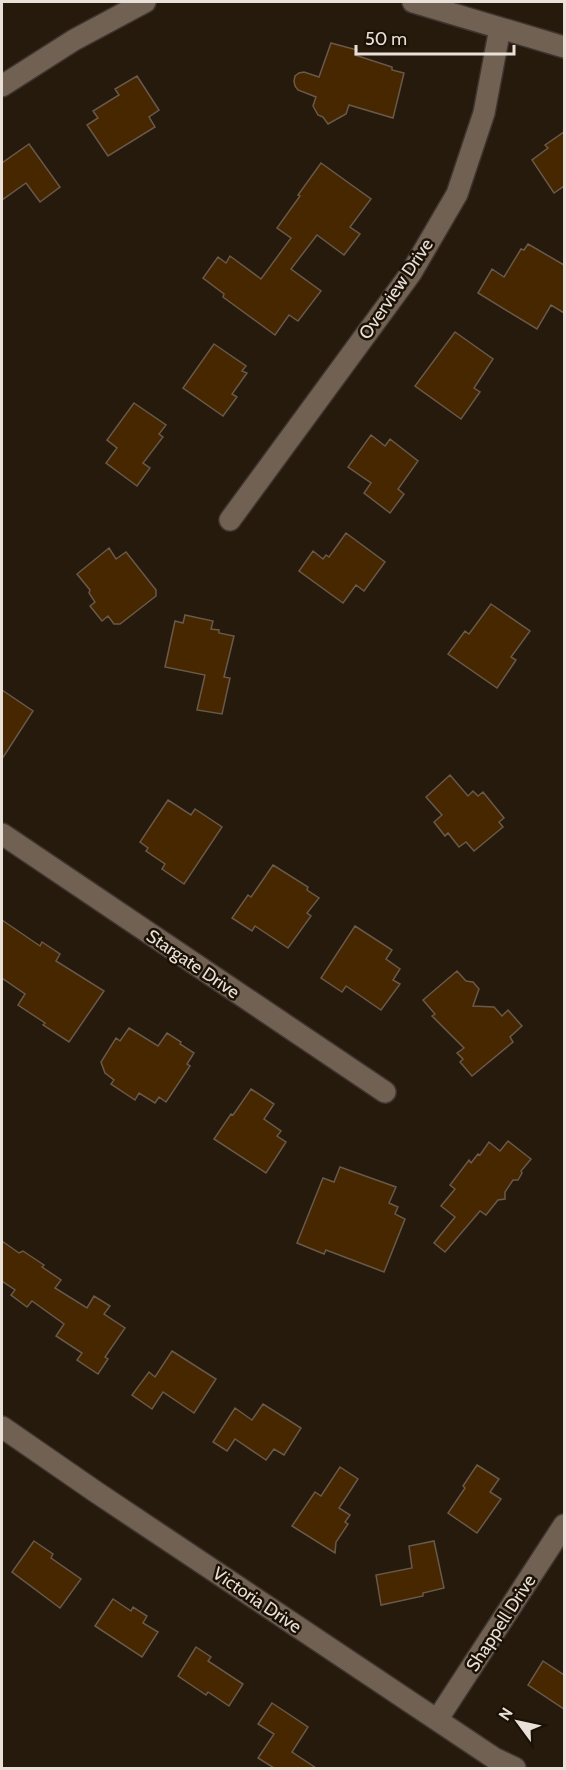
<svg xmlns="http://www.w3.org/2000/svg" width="566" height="1770" font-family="Cabin,sans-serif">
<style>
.building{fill:#462700;stroke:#68594a;stroke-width:1.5}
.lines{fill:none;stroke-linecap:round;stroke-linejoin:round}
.minor-casing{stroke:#3f3530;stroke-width:24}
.minor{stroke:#716153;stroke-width:21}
.labels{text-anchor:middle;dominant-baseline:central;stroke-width:5;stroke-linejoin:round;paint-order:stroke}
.street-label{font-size:18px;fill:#e9e0d8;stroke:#1c1105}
</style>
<rect width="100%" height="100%" fill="#261a0d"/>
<path class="building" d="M331 43 357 50 355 55 392 67V70L404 73 393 118 349 105 346 114 328 124 323 117 318 115 313 106 316 97 298 90 295 86 294 81 295 76 299 73 304 72 319 77Z
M137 76 159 110 149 117 155 127 108 156 87 125 98 118 93 111 119 95 115 89Z
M564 132V186L554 193 532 160 548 148 545 145Z
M29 144 60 187 40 202 26 183 2 200V163Z
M321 163 371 199 350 227 360 234 344 255 317 235 291 269 321 291 298 321 289 315 275 335 223 297 224 294 203 278 218 257 226 263 230 256 261 279 291 238 277 228 300 196 298 195Z
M528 244 564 265V313L551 305 537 329 478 293 492 269 504 277 521 249 524 250Z
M455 332 493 359 474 388 480 392 461 419 415 386Z
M214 344 246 366 242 371 247 373 232 394 237 397 223 416 183 388Z
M134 403 166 425 159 434 163 437 143 463 150 468 137 486 106 463 117 448 107 440Z
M371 435 385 446 390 439 418 461 398 489 404 494 390 513 364 493 371 483 348 467Z
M346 533 385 562 364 591 356 585 343 603 299 571 313 551 323 559 326 555 329 557Z
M109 548 116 559 126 552 156 590V596L120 624H114L108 616 102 621 90 606 95 602 89 593 90 590 77 574Z
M491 604 530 631 511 657 516 660 497 688 448 654 465 631 469 634Z
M185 615 213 621 211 629 219 630V633L234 636 224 677 230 678 222 714 197 710 205 675 165 667 175 621 183 623Z
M2 690 33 711 2 759Z
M450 775 468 796 473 791 478 796 483 792 504 818 499 822 503 827 474 851 466 842 459 847 448 833 445 836 434 822 442 815 426 797Z
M168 800 191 815 195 809 222 827 184 884 162 869 165 864 146 851 148 848 140 842Z
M273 865 308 887 307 890 319 898 307 913 311 916 288 948 255 926 252 931 232 918 248 895 251 897Z
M2 920 40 946 42 942 60 954 56 961 104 991 69 1042 43 1025 45 1023 18 1005 25 994 2 978Z
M355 926 392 950 386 959 400 969 393 980 400 984 381 1010 346 986 342 992 321 978Z
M457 971 466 981 473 982 479 989 473 1006 494 1007 502 1016 508 1010 522 1026 510 1037 513 1042 472 1076 460 1062 463 1059 457 1053 464 1048 432 1016 435 1014 423 1000Z
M129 1028 158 1046 167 1033 181 1042 180 1044 194 1053 187 1064 190 1066 166 1102 159 1097 155 1103 139 1093 135 1100 111 1084 114 1080 105 1073 101 1062 116 1038 120 1041Z
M251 1089 274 1104 264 1119 281 1131 277 1136 286 1142 266 1173 214 1139 231 1114 233 1115Z
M508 1141 531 1159 521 1171 522 1173 518 1180H513L505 1192V1199L498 1200 486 1215 480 1211 445 1252 434 1243 455 1217 441 1206 455 1189 450 1185 469 1160 471 1163 478 1154 480 1155 489 1142 500 1151Z
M340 1167 396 1187 389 1203 398 1207 395 1214 405 1219 384 1272 326 1250 324 1254 297 1243 323 1178 334 1182Z
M2 1241 19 1253 23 1251 44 1265 42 1267 61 1280 55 1288 87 1308 94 1296 110 1306 104 1314 125 1328 105 1357 108 1359 98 1374 77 1360 82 1353 56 1336 64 1324 32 1301 27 1307 11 1295 15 1290 2 1281Z
M172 1351 216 1379 194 1413 163 1392 152 1409 132 1395 149 1372 155 1377Z
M263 1404 301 1428 284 1455 274 1449 266 1460 235 1439 227 1451 213 1442 235 1408 252 1420Z
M477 1465 499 1479 490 1492 501 1499 477 1533 448 1513 465 1488 463 1486Z
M340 1467 358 1479 339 1508 350 1515 345 1522 348 1524 336 1542 335 1553 292 1526 315 1492 321 1496Z
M34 1541 53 1554 51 1558 81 1579 60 1608 12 1572Z
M434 1541 444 1588 423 1593V1596L381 1605 376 1575 412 1568 409 1546Z
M113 1599 131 1611 133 1607 147 1616 143 1623 158 1632 142 1657 95 1626Z
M196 1647 211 1657 208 1661 243 1684 229 1706 208 1692 206 1695 178 1676Z
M543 1661 564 1675V1709L528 1685Z
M272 1703 308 1727 292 1752 316 1768H274L258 1758 274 1734 258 1724Z"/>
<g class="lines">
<defs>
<path id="minor" d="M413 2 564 47
M2 86 74 40 145 2
M230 520 411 273 457 194 484 113 500 28
M2 834 385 1092
M2 1427 96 1492 494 1758 515 1768
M437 1720 564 1525"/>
</defs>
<use href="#minor" class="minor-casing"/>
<use href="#minor" class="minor"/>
</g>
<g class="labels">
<g class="street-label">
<text transform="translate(396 289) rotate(-56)">Overview Drive</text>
<text transform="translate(193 964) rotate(34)">Stargate Drive</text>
<text transform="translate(257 1600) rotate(34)">Victoria Drive</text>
<text transform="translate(501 1623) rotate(-57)">Shappell Drive</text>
</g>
</g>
<rect width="566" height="1770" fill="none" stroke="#e9e0d8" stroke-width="6"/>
<g transform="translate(518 1722) rotate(303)" stroke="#1c1105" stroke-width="4.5" paint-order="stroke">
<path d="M0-4.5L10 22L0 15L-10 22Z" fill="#e9e0d8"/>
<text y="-9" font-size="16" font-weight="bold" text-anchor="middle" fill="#e9e0d8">N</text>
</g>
<path d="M356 45v9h158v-9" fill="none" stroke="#e9e0d8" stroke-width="3"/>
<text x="365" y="45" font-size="18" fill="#e9e0d8" stroke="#1c1105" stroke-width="4.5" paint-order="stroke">50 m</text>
</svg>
